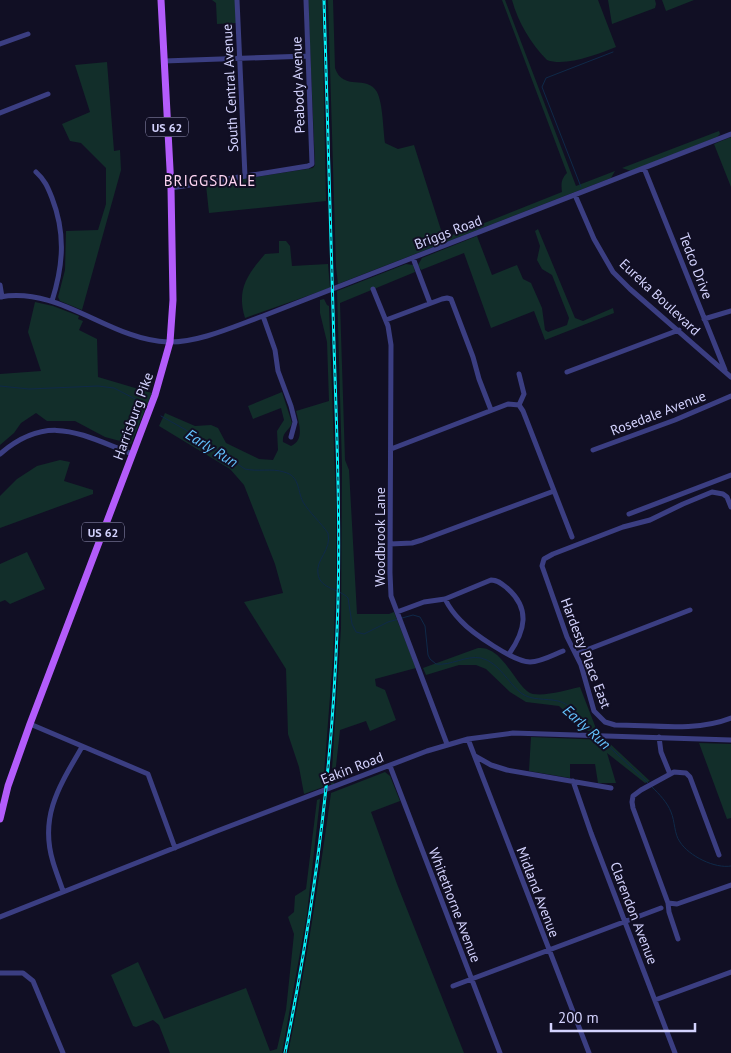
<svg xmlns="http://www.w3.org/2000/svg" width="731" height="1053" font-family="'PT Sans',sans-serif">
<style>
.green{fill:#122e2a}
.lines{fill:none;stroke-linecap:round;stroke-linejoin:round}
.stream{stroke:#0f2948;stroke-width:1}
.minor{stroke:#3b3e82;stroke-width:5}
.major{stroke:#b35cfb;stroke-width:7}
.rail-casing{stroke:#06f2f7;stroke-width:3}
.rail{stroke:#110f24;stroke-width:1;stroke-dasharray:4;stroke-linecap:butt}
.labels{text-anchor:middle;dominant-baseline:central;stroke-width:4;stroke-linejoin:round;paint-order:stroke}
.shield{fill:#110f24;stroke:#9a98bd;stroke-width:1}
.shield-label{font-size:12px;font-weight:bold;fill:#d4d3fe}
.street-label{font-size:14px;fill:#d4d3fe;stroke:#110f24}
.neighbourhood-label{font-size:15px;letter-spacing:1px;fill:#fed5f2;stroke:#110f24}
.water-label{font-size:15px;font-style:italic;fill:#63c1fb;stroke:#110f24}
</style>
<rect width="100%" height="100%" fill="#110f24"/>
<path class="green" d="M212 0H236L237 23 217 24 216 3Z
M308 0H322L326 201 209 213 206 185 313 168 315 165Z
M328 0H333L335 68C343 92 367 74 377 92 383 104 383 129 385 143L398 149 414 145 441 230 449 235 457 234 562 192C561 184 561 179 567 173L502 0H505L576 186 615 171 611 178 338 284 336 267Z
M512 0H598L616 47C598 54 566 67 547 60 531 44 518 22 512 0Z
M608 0H655L656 4 655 8 612 24Z
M662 0H694L666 11Z
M107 62 114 151 120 150 121 170 82 310 60 301 58 297 65 270 66 231 98 230 106 204V168L81 143 70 141 62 124 90 112 75 65Z
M719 131 720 134 717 137 631 171 622 168Z
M731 137V187L714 144Z
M538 229 575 318 583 321 613 308 614 313 545 340 534 311 491 328 464 253 421 270 418 265 422 258 477 236 492 275 517 265 523 279 531 283 542 308 545 330 548 332 567 325 569 318 552 275 542 269 537 260 540 246 535 231Z
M279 241H286L290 246 292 266 328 264 330 288 245 318C236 289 248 274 265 254L279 253Z
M406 264 413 265 415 272 340 303 345 460 349 470 357 614H389L394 612 416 668 375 679 376 686 385 690 396 720 370 731 366 721 340 730 334 784 331 785 341 628 342 466 337 291Z
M324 299 327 305 329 306 336 503V582L333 658 323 787 304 794 299 767 288 734 286 669 244 602 283 593 275 564 244 485 230 469 159 426 165 413 195 426 211 425 218 428 226 443 259 459 273 460 278 450 277 431 284 420 281 408 253 419 248 406 282 392 292 423C289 431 282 432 283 442L291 446C305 440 299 423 296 411L329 401 327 342 320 313V300Z
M35 302 53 306 79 316 78 319 83 321 79 330 97 339 98 377 152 393 131 444 105 437 75 421H47L36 413 21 423 14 433 0 445V374L41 371 28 332Z
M60 460 70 462 64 481 93 490V494L0 528V496L17 479 37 466Z
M27 552 45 589 10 604 5 600 0 602V564Z
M478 648C481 648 486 648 489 650 507 657 520 692 533 694 548 696 566 690 580 687L597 731H588L578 724 559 706 526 702 510 692 486 669 476 665H459L426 675 423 668Z
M531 737 606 740 650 781 645 783 607 753 616 783H598L595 764H570V778L529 771Z
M699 743 731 744V818L727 819Z
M385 772 390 776 400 801 371 812 397 884 464 1053H288C306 967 319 880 331 793Z
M320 799 307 914 282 1053H170L159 1025 153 1020 136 1027 133 1026 111 975 138 962 164 1019 246 988 270 1051 277 1049 286 1010 294 934 288 917 294 912 295 896 306 889 317 800Z"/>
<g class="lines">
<path class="stream" d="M581 187 542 87 546 78 613 52
M0 386 29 389 98 386 114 388 143 403
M161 416 186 430 245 469C258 472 272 468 284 472 300 476 297 490 303 502 309 512 321 523 328 533 332 550 315 560 318 574 320 589 340 589 348 598L352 624 356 632 364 634 388 622 399 619
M402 618 413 615 420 617 425 626 428 655 430 659 436 664C451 666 466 655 481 658 499 662 508 683 521 693 532 701 545 698 558 701 570 703 586 724 595 733
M600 738 648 783
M652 787C660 795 667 802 671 812 675 821 674 834 680 842 689 856 715 869 731 866"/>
<path class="minor" d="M237 0 245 176
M0 44 28 34
M164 61 308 56
M0 113 48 94
M644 168 725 370
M36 172C45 180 48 188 52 198 66 234 63 266 52 301
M171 188 308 166 312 164 306 0
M575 195 594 239 613 272 630 289 731 377
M413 258 430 303
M0 285 2 297
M373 289 388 326 391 345 390 573 391 596 447 744
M0 297C61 286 109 340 168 342 198 343 235 326 263 316L731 134
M263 316 275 350 278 371 291 406 295 422 291 437
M704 319 731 311
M386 320 442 299 447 298 451 299 473 357 479 379 491 410
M567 372 679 330
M519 405 524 394 519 374
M391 449 508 404 519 405 523 411 572 537
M593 450 675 420 731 396
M0 454C49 412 81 435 133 454
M731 507 727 497 723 494 712 492 683 504 650 520 623 527 553 554 544 559 542 566 567 637 581 665 594 711 605 722 615 725C652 725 696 732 731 718
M629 514 731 475
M390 544 412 543 422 540 554 491
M445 599C449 607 455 615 461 621 472 633 514 662 530 662 541 662 553 655 563 651
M397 612 424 602 445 599 491 580C498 580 502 584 507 588 531 609 525 631 509 654
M576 654 690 610
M30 724 148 774 175 848
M659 737 661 752 670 774
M468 739 589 1053
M475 756 491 765 507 770 611 788
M390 766 500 1053
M573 781 591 833 675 1053
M63 891C60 882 56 872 53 862 39 816 60 785 82 747
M668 903 677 904 731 885
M0 917 217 831 427 751 468 739 513 733 731 740
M678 939 669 912 668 903 633 808 632 802 633 796 641 790 674 772 686 773 690 777 719 855
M0 973H23L33 981 63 1053
M453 986 661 908
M655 1000 731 972"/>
<path class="major" d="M0 819 8 786 30 724 155 395 170 342 173 300 171 188 161 0"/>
<defs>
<path id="rail" d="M285 1053C313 914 332 773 337 632 341 536 337 441 334 345 331 230 327 115 324 0"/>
</defs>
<use href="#rail" class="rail-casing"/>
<use href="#rail" class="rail"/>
</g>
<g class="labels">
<g class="shield">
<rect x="146" y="117.5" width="42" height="19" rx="4"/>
<rect x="82" y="522.5" width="42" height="19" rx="4"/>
</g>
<g class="shield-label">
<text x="167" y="127">US 62</text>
<text x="103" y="532">US 62</text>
</g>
<g class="street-label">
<text transform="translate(298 85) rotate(-92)">Peabody Avenue</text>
<text transform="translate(230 88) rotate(-93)">South Central Avenue</text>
<text transform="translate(448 232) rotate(-21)">Briggs Road</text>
<text transform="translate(696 266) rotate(69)">Tedco Drive</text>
<text transform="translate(660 297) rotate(43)">Eureka Boulevard</text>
<text transform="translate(658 413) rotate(-21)">Rosedale Avenue</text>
<text transform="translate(133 416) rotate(-70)">Harrisburg Pike</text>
<text transform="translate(380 537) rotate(-90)">Woodbrook Lane</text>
<text transform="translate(586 653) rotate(69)">Hardesty Place East</text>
<text transform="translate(352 768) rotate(-21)">Eakin Road</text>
<text transform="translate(538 892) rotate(69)">Midland Avenue</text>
<text transform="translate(455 905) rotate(69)">Whitethorne Avenue</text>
<text transform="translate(634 913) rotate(69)">Clarendon Avenue</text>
</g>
<g class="neighbourhood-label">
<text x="210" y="180">BRIGGSDALE</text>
</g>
<g class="water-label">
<text transform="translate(212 448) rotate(32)">Early Run</text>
<text transform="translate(587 727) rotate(42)">Early Run</text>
</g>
</g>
<path d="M551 1023v8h144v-8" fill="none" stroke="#d4d3fe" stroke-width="2.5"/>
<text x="558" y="1023" font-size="15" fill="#d4d3fe" stroke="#110f24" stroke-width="4" paint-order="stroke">200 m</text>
</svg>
